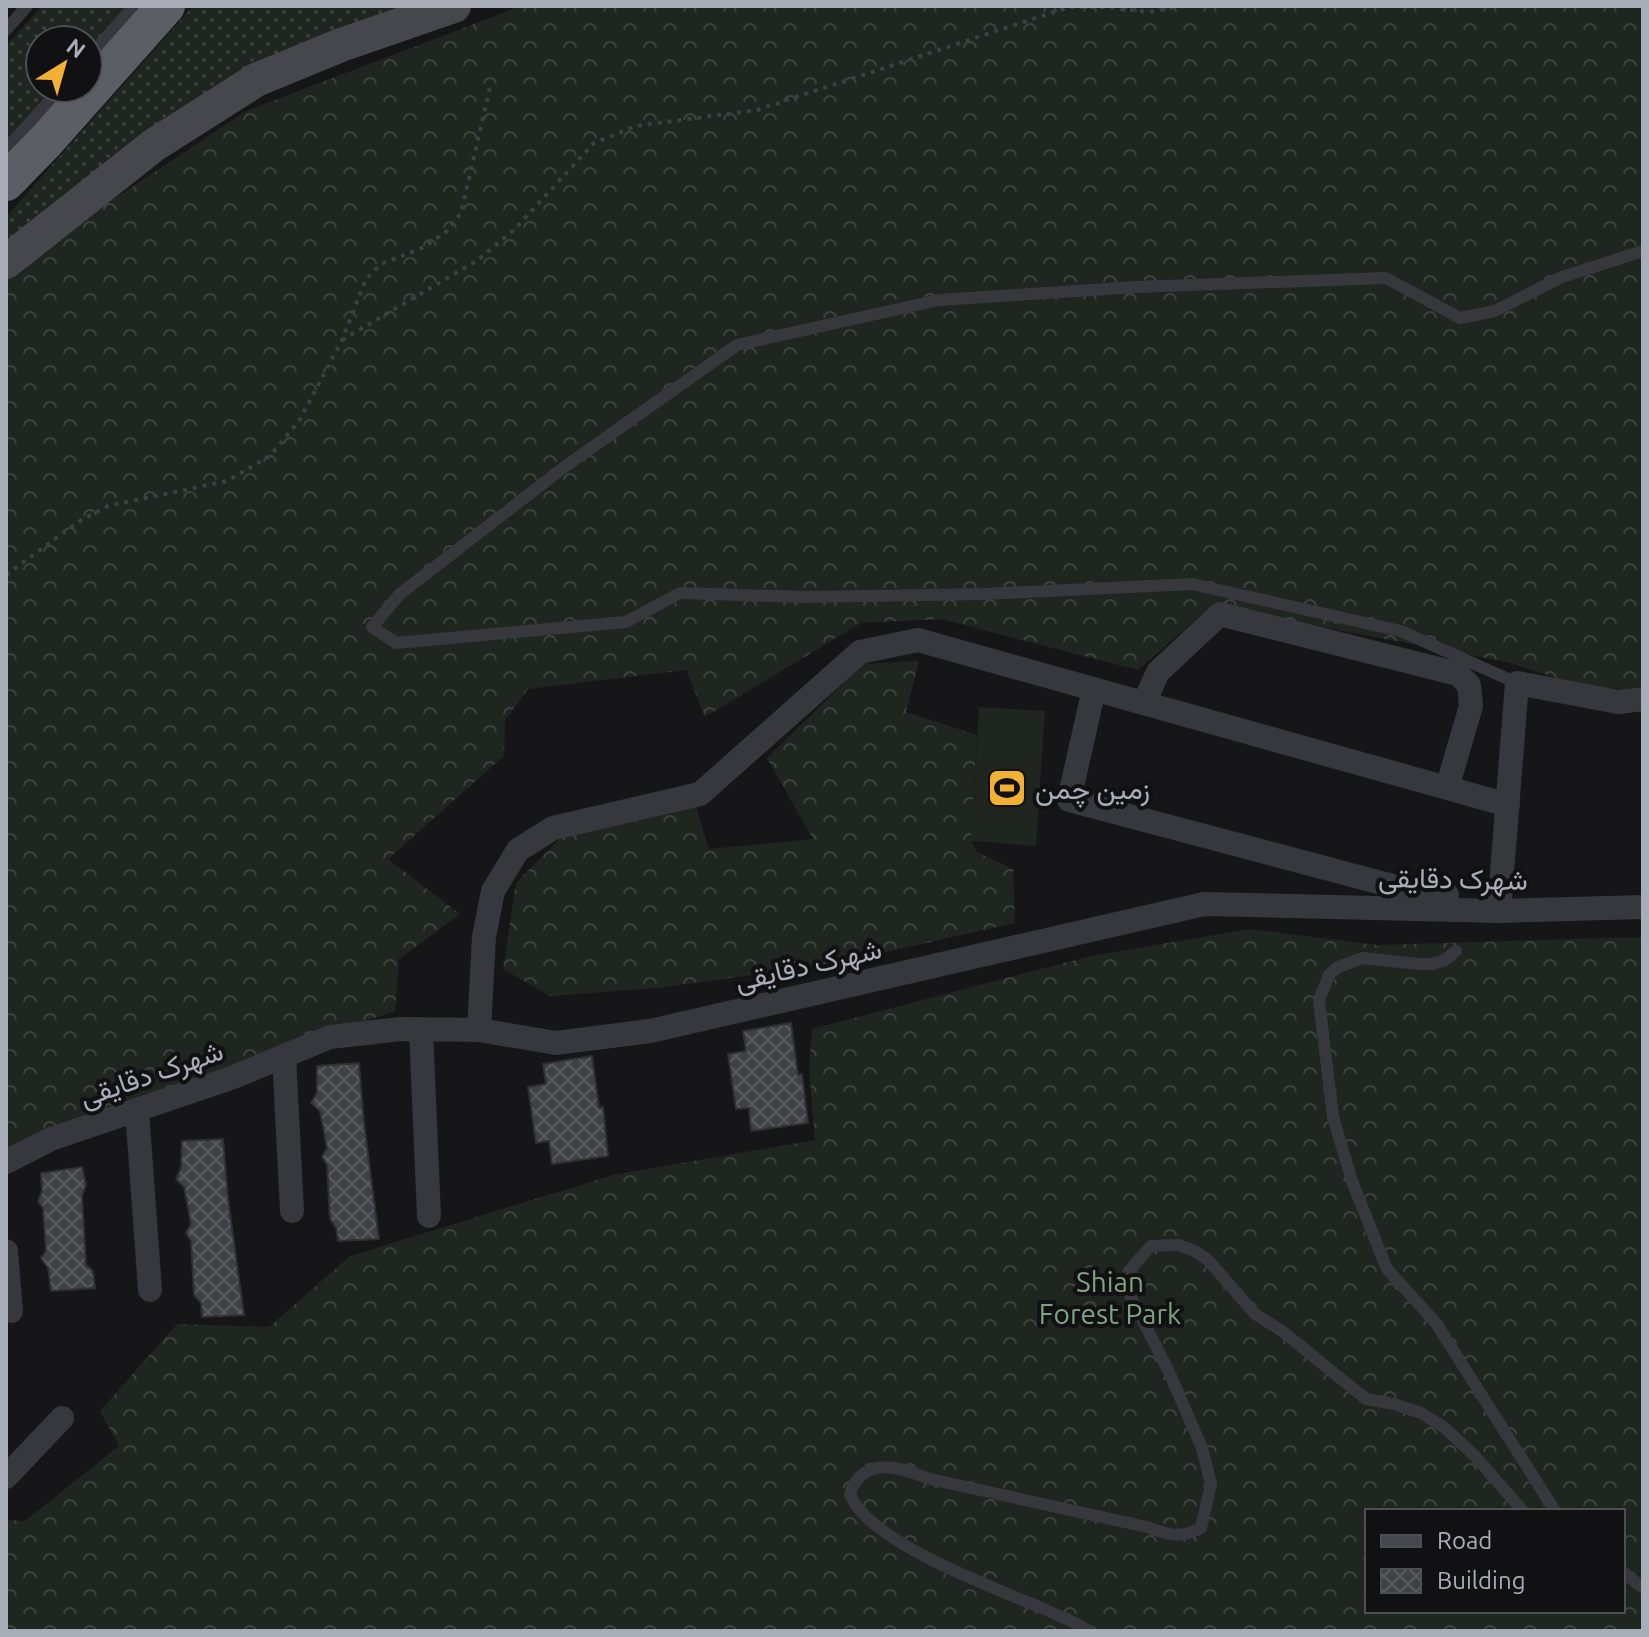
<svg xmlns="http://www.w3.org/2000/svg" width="1649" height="1637" font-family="Ubuntu,Vazirmatn,sans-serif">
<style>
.grass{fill:url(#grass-dots)}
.forest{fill:url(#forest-crowns);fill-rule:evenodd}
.pitch{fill:#1e261f}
.building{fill:url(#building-cross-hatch);stroke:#303034;stroke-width:2}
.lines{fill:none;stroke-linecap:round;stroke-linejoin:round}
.path{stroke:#3d3f44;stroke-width:4;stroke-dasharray:4 6;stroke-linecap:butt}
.service{stroke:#37383d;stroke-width:12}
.minor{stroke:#37383d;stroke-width:24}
.secondary{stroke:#45474d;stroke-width:34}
.trunk{stroke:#5b5e65;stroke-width:38}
.labels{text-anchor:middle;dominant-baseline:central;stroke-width:8;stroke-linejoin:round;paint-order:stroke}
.poi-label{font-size:28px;fill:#a8adb8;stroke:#111113;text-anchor:start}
.street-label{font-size:28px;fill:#a8adb8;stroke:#111113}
.park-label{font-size:28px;fill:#7fa381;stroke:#111113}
</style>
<defs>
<pattern id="grass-dots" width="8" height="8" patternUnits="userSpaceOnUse" patternTransform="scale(2)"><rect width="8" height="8" fill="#1e261f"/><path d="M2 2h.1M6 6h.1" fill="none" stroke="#3c433d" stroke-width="1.8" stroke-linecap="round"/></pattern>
<pattern id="forest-crowns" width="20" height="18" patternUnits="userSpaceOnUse" patternTransform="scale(2)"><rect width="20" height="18" fill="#1e261f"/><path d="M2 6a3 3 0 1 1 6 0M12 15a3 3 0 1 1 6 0" fill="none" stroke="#3c433d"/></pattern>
<pattern id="building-cross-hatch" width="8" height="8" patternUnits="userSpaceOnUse" patternTransform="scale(2)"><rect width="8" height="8" fill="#404145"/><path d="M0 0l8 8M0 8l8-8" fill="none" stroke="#595a5e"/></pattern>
</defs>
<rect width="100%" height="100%" fill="#161618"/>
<path class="grass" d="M42 6H128L88 50V40H40V88H55L6 142V46Z
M193 6H409L6 247V217Z"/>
<path class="forest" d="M521 6H1643V686L1624 689 1585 687 1507 662 1211 606 1138 670 941 619 861 623 705 717 686 670 528 689 505 720 504 756 388 859 460 914 399 959 395 1011 97 1114 6 1151V277L96 211 246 111Z
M919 661 906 712 977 735 971 841 977 852 1013 869 1015 923 837 963 658 988 550 996 503 969 516 883 587 811 689 784 709 849 813 839 767 758 863 664Z
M1250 929 1377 945 1643 937V1631H6V1520L25 1521 119 1446 100 1411 177 1324 269 1327 350 1256 613 1175 815 1140 809 1070 812 1029 1091 956ZM1367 1511H1623V1611H1367Z"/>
<path class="pitch" d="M979 707 1045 711 1036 846 971 841Z"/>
<path class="building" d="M791 1023 798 1075 802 1074 808 1123 751 1131 749 1108 736 1109 728 1054 746 1051 743 1031Z
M592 1056 599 1108 603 1107 608 1156 552 1164 549 1141 536 1143 528 1087 546 1084 543 1064Z
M359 1063 364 1123 379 1239 338 1241 336 1228 330 1219 327 1165 322 1157 327 1148 320 1111 311 1103 317 1093V1066Z
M223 1139 228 1199 244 1315 202 1317 201 1303 194 1295 191 1241 186 1233 191 1224 184 1187 176 1179 181 1168 182 1141Z
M82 1167 86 1185 82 1196 86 1265 93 1271 95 1288 51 1291 48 1268 41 1258 46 1251 43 1208 38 1201 42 1191 41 1173Z"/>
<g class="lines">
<path class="path" d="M342 340 478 260 513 231 594 143 636 126 757 110 1069 7H1105L1148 12 1183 6
M6 575 78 522 108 506 227 481 270 456 299 421 342 340 366 279 381 264 422 248 446 232 461 213 490 87"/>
<path class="service" d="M6 30 27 6
M88 58 134 6
M6 149 61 88
M1517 683 1401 631 1192 584 984 594 805 597 680 593 626 622 396 643 372 627 400 594 563 468 737 345 939 300 1137 287 1386 278 1460 318 1495 311 1562 277 1643 251
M1456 951 1445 960 1432 964H1418L1363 958 1338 967 1329 975 1319 1000 1333 1117 1352 1181 1387 1269 1436 1323 1555 1511
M1623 1572 1643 1588
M1088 1631C1076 1621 1058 1616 1044 1609 998 1589 867 1542 850 1494 863 1454 901 1468 930 1479L1147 1527C1168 1535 1180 1539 1201 1528L1211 1484 1202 1448 1169 1372 1130 1295 1132 1267 1151 1246 1178 1245 1195 1251 1209 1261 1255 1314 1282 1331 1366 1399 1394 1404 1421 1413 1445 1428 1474 1455 1523 1511"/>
<path class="minor" d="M1094 689 1069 800 1404 889 1447 895
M1144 703 1158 672 1220 614 1458 674 1469 685 1471 706 1447 788
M1499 911 1517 683 1618 702 1643 699
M421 1030 429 1216
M479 1030 484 937 493 891 518 850 553 828 700 794 860 652 918 640 1508 805
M284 1056 292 1211
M137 1110 150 1290
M6 1162 51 1139 231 1078 330 1037 401 1029 479 1030 556 1043 650 1031 1204 904 1499 911 1643 907
M6 1251 11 1311
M6 1477 62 1418"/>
<path class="secondary" d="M6 262 154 145 256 80 341 45 454 6"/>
<path class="trunk" d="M6 182 46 141 166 6"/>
</g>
<defs>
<symbol id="stadium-square" viewBox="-11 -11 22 22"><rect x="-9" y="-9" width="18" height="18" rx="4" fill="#f2b134" stroke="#111113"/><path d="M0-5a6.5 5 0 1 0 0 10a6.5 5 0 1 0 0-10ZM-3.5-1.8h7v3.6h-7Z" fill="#111"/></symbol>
</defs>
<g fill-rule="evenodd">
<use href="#stadium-square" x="985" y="766" width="44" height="44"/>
</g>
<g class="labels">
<g class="poi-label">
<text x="1035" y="788">زمین چمن</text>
</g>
<g class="street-label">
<text transform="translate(1453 878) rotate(1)">شهرک دقایقی</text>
<text transform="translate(808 964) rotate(-13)">شهرک دقایقی</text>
<text transform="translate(151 1073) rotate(-19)">شهرک دقایقی</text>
</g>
<g class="park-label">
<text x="1110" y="1281">Shian<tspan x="1110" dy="32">Forest Park</tspan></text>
</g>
</g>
<rect width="1649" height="1637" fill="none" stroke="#a8adb8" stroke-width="16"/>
<rect x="1365" y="1509" width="260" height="104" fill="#111113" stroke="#4d4f55" stroke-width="2"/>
<rect x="1381" y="1535" width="40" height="12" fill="#45474d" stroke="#4d4f55" stroke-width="2"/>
<text x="1437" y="1549" font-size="24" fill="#a8adb8">Road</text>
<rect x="1381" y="1569" width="40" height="24" fill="url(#building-cross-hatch)" stroke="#4d4f55" stroke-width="2"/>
<text x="1437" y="1589" font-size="24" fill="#a8adb8">Building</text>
<g transform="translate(64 64) rotate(37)"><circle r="38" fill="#111113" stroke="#4d4f55" stroke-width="2"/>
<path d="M0-6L14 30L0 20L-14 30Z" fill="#f2b134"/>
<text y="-12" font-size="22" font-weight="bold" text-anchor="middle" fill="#a8adb8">N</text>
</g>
</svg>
